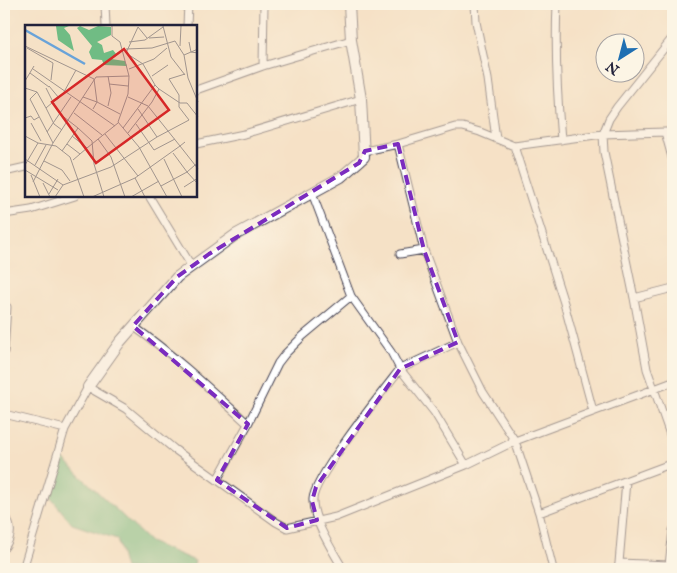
<svg xmlns="http://www.w3.org/2000/svg" width="677" height="573" font-family="'IM FELL English',serif">
<style>
.forest{fill:#70bc84;stroke:#496f60}
.lines{fill:none;stroke-linecap:round;stroke-linejoin:round}
.minor-casing{stroke:#423f50;stroke-width:9}
.secondary-casing{stroke:#423f50;stroke-width:12}
.minor{stroke:#fff;stroke-width:7}
.secondary{stroke:#fff;stroke-width:10}
.marked{fill:none;stroke:#7b2cbf;stroke-width:4;stroke-dasharray:10 6;stroke-linejoin:round}
.inset-river{fill:none;stroke:#69a3d9;stroke-width:2.5}
.inset-road{fill:none;stroke:#a1958e;stroke-width:1}
.view{fill:#d62828;fill-opacity:0.15;stroke:#d62828;stroke-width:2.5}
.inset-edge{fill:none;stroke:#22223b;stroke-width:2.5}
</style>
<rect width="100%" height="100%" fill="#fcf5e5"/>
<filter id="ink" filterUnits="userSpaceOnUse"><feTurbulence type="fractalNoise" baseFrequency=".02" numOctaves="2"/><feDisplacementMap in="SourceGraphic" scale="10" xChannelSelector="R" yChannelSelector="G"/><feConvolveMatrix kernelMatrix="1 2 1 2 8 2 1 2 1" color-interpolation-filters="sRGB"/></filter>
<filter id="wash" filterUnits="userSpaceOnUse"><feTurbulence type="fractalNoise" baseFrequency=".0096" numOctaves="4" result="noise"/><feDisplacementMap in="SourceGraphic" scale="20" xChannelSelector="R" yChannelSelector="G"/><feGaussianBlur stdDeviation="1.12" result="paint"/><feColorMatrix in="noise" values="0 0 0 0 0 0 0 0 0 0 0 0 0 0 0 0 0 1.4 0 .05"/><feComposite in="paint" operator="in"/></filter>
<g filter="url(#wash)">
<rect width="100%" height="100%" fill="#f5e1c6"/>
<path class="forest" d="M62 458 150 542 195 561 193 569H125L117 539 72 524 51 498Z"/>
</g>
<g filter="url(#ink)">
<g class="lines">
<defs>
<path id="minor" d="M105 4 106 26
M475 4 476 22 488 79 496 139
M557 4C555 49 557 94 561 140
M187 26 188 4
M673 37 617 107 609 119 603 134 604 152 634 298 673 288
M263 66 264 4
M196 90 263 66 351 40
M673 132H665L673 161
M196 144 244 134 361 99
M398 144 424 250 458 342 483 392 515 441 539 513 553 569
M514 146 564 303 593 411
M365 151 398 144 455 127H463L480 132 514 146 603 134 665 132
M4 172 26 167
M312 193 351 296 391 352 400 369C383 391 314 477 313 499 312 520 333 551 343 569
M149 196 192 267
M4 214 31 210 75 196
M400 254 424 250
M634 298 647 369 673 443
M133 326C174 355 211 390 248 424
M458 342 400 369 434 412 466 465
M4 352 7 307
M4 414 65 429
M217 480 248 424 278 363 285 354 303 336 351 296
M4 513C12 526 13 536 4 548
M539 513 673 463
M673 530 669 565 673 564
M619 563 626 481
M23 569 65 429 88 387 126 409 174 449 276 522 287 528 336 517 466 465 515 441 673 382
M618 569 619 563 669 565 668 569"/>
<path id="secondary" d="M88 387 120 342 177 277 235 235 341 177 364 157 361 99 351 40 349 4"/>
</defs>
<use href="#minor" class="minor-casing"/>
<use href="#secondary" class="secondary-casing"/>
<use href="#minor" class="minor"/>
<use href="#secondary" class="secondary"/>
</g>
</g>
<path d="M0 0H677V573H0ZM398 144 424 250 458 342 400 369 316 487 312 501 317 520 287 528 217 480 248 424 133 326 177 277 209 254 359 163 365 151Z" fill="#f5e1c6" fill-opacity=".55" fill-rule="evenodd"/>
<path class="marked" d="M398 144 424 250 458 342 400 369 316 487 312 501 317 520 287 528 217 480 248 424 133 326 177 277 209 254 359 163 365 151Z"/>
<g transform="translate(25 25)">
<rect width="172" height="172" fill="#f5e1c6"/>
<path d="M31 1H44L39 3 45 10 49 26 33 15ZM55 1 64 5 73 1 86 2V10L72 17 77 20 79 28 88 25 92 30 86 34 100 36 102 41 79 40 77 35 67 34 64 27 67 21 52 3Z" fill="#70bc84"/>
<path class="inset-river" d="M0 5 60 39"/>
<path class="inset-road" d="M138 1 146 32 160 50M124 13 139 12M104 17 120 15 138 2M164 17 166 27 173 28M0 21 69 54 72 77 95 89M155 21 156 1M2 23 28 38 26 55M101 24 127 23 150 16 159 30 163 53 173 77M159 30 173 24M8 44 90 101M104 44 129 34 142 23M5 48 24 62M83 51 86 68 83 81M104 51 103 69 93 97 114 122 142 172M127 51 143 40M0 56 9 41M84 59 103 61M0 63 12 67 21 83 28 77 35 89 53 103M21 63 28 77 34 73 24 61M134 64 155 78H162L173 92M12 67 5 74 28 118M39 67 51 45M58 72 72 77 68 84M21 83 29 99 37 105M49 88 77 110M0 93 6 91 9 95 14 92M6 98 16 116M111 99 129 125 150 114M98 103 130 60 118 39 101 28 113 2 122 13M22 107 46 72M103 108 127 77 134 64 130 60M80 109 113 151M0 111 13 118 31 121 45 132 59 172M47 111 62 123 48 135M132 112 164 95 154 82V70L144 54 160 49M73 114 86 132 100 172M160 117 155 121 170 140 173 139M42 119 55 129M62 123 93 98M37 126 53 103 67 116 69 139 79 172M148 128 162 147 170 140 173 144M0 134 38 160M139 134 157 172M19 136 37 145 45 156M0 140 13 118M10 140 21 120M0 145 33 165M6 150 15 172M110 153 120 172M8 157 28 118 71 52 104 51 95 17 87 11V1M18 158 25 172M136 161 162 147 173 159M159 162 173 153M24 169 33 154M30 172 38 160 86 142 132 112 113 84M67 172 110 153 155 121 123 81 103 72M106 172 134 156"/>
<path class="view" d="M99 24 144 85 71 138 27 77Z"/>
<rect width="172" height="172" class="inset-edge"/>
</g>
<rect width="677" height="573" fill="none" stroke="#fcf5e5" stroke-width="20"/>
<g transform="translate(620 58) rotate(216)"><circle r="24" fill="#fcf5e5" stroke="#a5a1a1"/>
<path d="M0-4L9 19L0 12L-9 19Z" fill="#1f6fb2"/>
<text y="-8" font-size="14" font-weight="bold" text-anchor="middle" fill="#22223b">N</text>
</g>
</svg>
